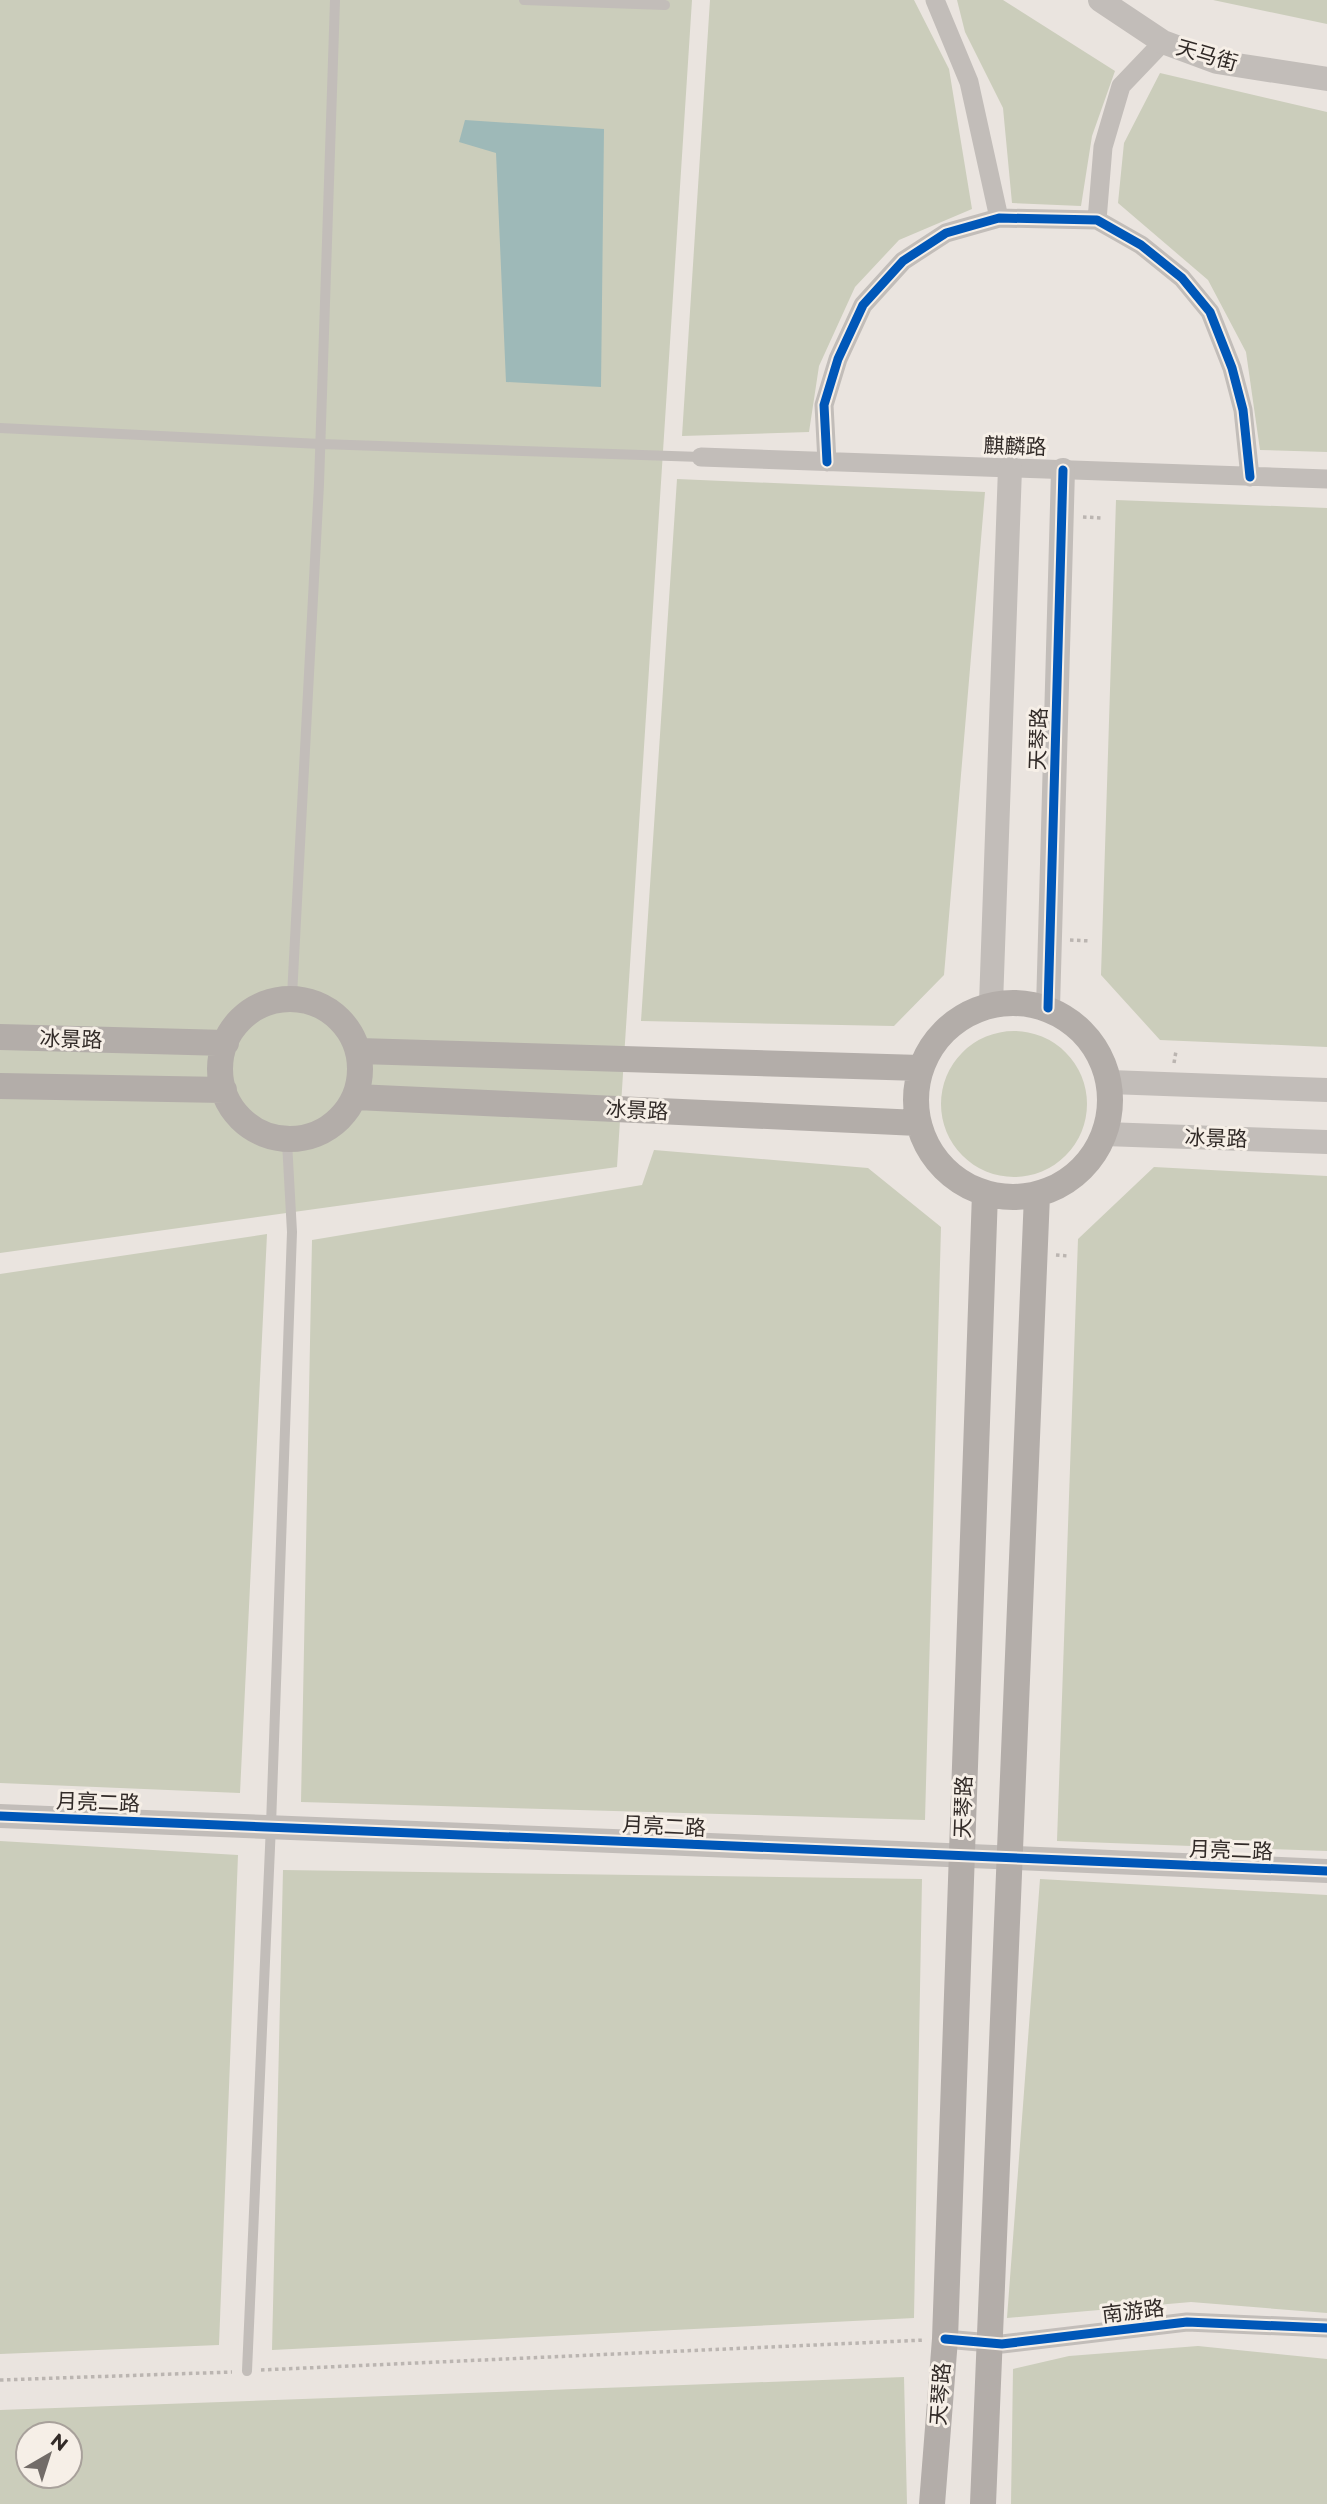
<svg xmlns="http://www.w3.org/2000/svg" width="1327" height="2504" font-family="Montserrat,'Noto Sans SC',sans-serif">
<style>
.green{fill:#cbcdbb;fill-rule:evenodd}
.water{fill:#9eb9b8}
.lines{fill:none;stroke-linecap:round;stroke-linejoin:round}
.path{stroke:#bbb5b1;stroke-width:3.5;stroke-dasharray:3.5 3.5;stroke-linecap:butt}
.service{stroke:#c2bdb9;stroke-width:10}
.minor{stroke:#c2bdb9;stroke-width:19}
.tertiary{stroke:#c2bdb9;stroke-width:24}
.secondary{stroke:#b3ada9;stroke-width:26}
.cycleway-casing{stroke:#f6efe7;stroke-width:13}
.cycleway{stroke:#0057b8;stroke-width:9}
.labels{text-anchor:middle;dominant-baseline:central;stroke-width:6;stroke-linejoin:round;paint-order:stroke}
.street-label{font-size:21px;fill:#322b28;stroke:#f6efe7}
</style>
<rect width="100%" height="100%" fill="#eae4df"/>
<path class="green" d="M0 0H692L617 1167 0 1253Z
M710 0H914L949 69 972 209 899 240 855 287 819 366 809 432 682 436Z
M957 0H1003L1115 71 1092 136 1081 206 1012 203 1003 108 965 32Z
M1213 0H1327V24Z
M1160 73 1327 112V452L1260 450 1246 352 1208 280 1118 203 1124 143Z
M677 479 985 492 944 975 894 1026 641 1021Z
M1116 500 1327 508V1047L1160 1040 1101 975Z
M941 1104a73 73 0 1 1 146 0a73 73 0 1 1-146 0Z
M654 1150 868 1168 941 1227 925 1820 301 1802 312 1240 642 1185Z
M1154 1167 1327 1176V1851L1057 1841 1078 1239Z
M267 1234 240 1793 0 1783V1274Z
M0 1841 238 1855 219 2345 0 2354Z
M283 1870 922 1879 914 2318 272 2350Z
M1040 1879 1327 1895V2313L1191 2302 1007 2318Z
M1198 2346 1327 2359V2504H1011L1013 2369 1069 2356Z
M904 2377 907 2504H0V2410ZM28 2434H70V2476H28Z"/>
<path class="water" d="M465 120 604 129 601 387 506 382 496 153 459 142Z"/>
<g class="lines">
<path class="path" d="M1083 517 1102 518
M1070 940 1091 941
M1174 1063 1176 1051
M1056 1255 1068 1256
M261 2370 925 2340
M0 2380 232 2372"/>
<path class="service" d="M524 0 665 5
M0 428 321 444 701 457
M292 996 319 484 335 0
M247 2371 271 1825 292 1232 287 1142"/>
<path class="minor" d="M935 0 969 82 999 218
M1097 220 1103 147 1121 86 1163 42
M701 457 1327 479
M827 462 824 405 838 359 863 305 903 261 946 233 999 218 1097 220 1141 245 1182 278 1210 312 1232 368 1243 410 1250 477
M945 2339 1002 2344 1187 2322 1327 2328"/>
<path class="tertiary" d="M1100 0 1163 42 1217 62 1327 79
M991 1004 1010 468
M1048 1008 1063 470
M1110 1082 1327 1090
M1105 1134 1327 1142
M0 1816C442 1831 885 1855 1327 1871"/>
<path class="secondary" d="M220 1069a70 70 0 1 1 140 0a70 70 0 1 1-140 0Z
M916 1100a97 97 0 1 1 194 0a97 97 0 1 1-194 0Z
M0 1037 226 1043
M359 1051 920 1068
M0 1086 224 1090
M356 1097 918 1123
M932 2504 945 2339 985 1193
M983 2504 1037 1195"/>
<defs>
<path id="cycleway" d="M827 462 824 405 838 359 863 305 903 261 946 233 999 218 1097 220 1141 245 1182 278 1210 312 1232 368 1243 410 1250 477
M1048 1008 1063 470
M0 1816C442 1831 885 1855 1327 1871
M945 2339 1002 2344 1187 2322 1327 2328"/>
</defs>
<use href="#cycleway" class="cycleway-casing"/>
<use href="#cycleway" class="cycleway"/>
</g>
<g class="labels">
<g class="street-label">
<text transform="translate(1207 55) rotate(16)">天马街</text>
<text transform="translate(1015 446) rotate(2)">麒麟路</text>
<text transform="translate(1038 739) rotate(-88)">天琴路</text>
<text transform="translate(71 1039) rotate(2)">冰景路</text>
<text transform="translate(637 1110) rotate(3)">冰景路</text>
<text transform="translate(1216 1138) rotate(2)">冰景路</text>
<text transform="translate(98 1802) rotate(2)">月亮二路</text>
<text transform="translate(963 1807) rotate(-88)">天琴路</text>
<text transform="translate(664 1826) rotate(3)">月亮二路</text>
<text transform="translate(1231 1850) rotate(2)">月亮二路</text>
<text transform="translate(1133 2311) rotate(-7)">南游路</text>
<text transform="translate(940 2394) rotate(-86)">天琴路</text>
</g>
</g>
<g transform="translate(49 2455) rotate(39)"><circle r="33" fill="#f6efe7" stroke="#a8a19b" stroke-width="2"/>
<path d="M0-5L12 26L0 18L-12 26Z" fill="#726c68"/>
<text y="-10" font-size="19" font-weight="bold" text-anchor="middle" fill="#322b28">N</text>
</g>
</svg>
